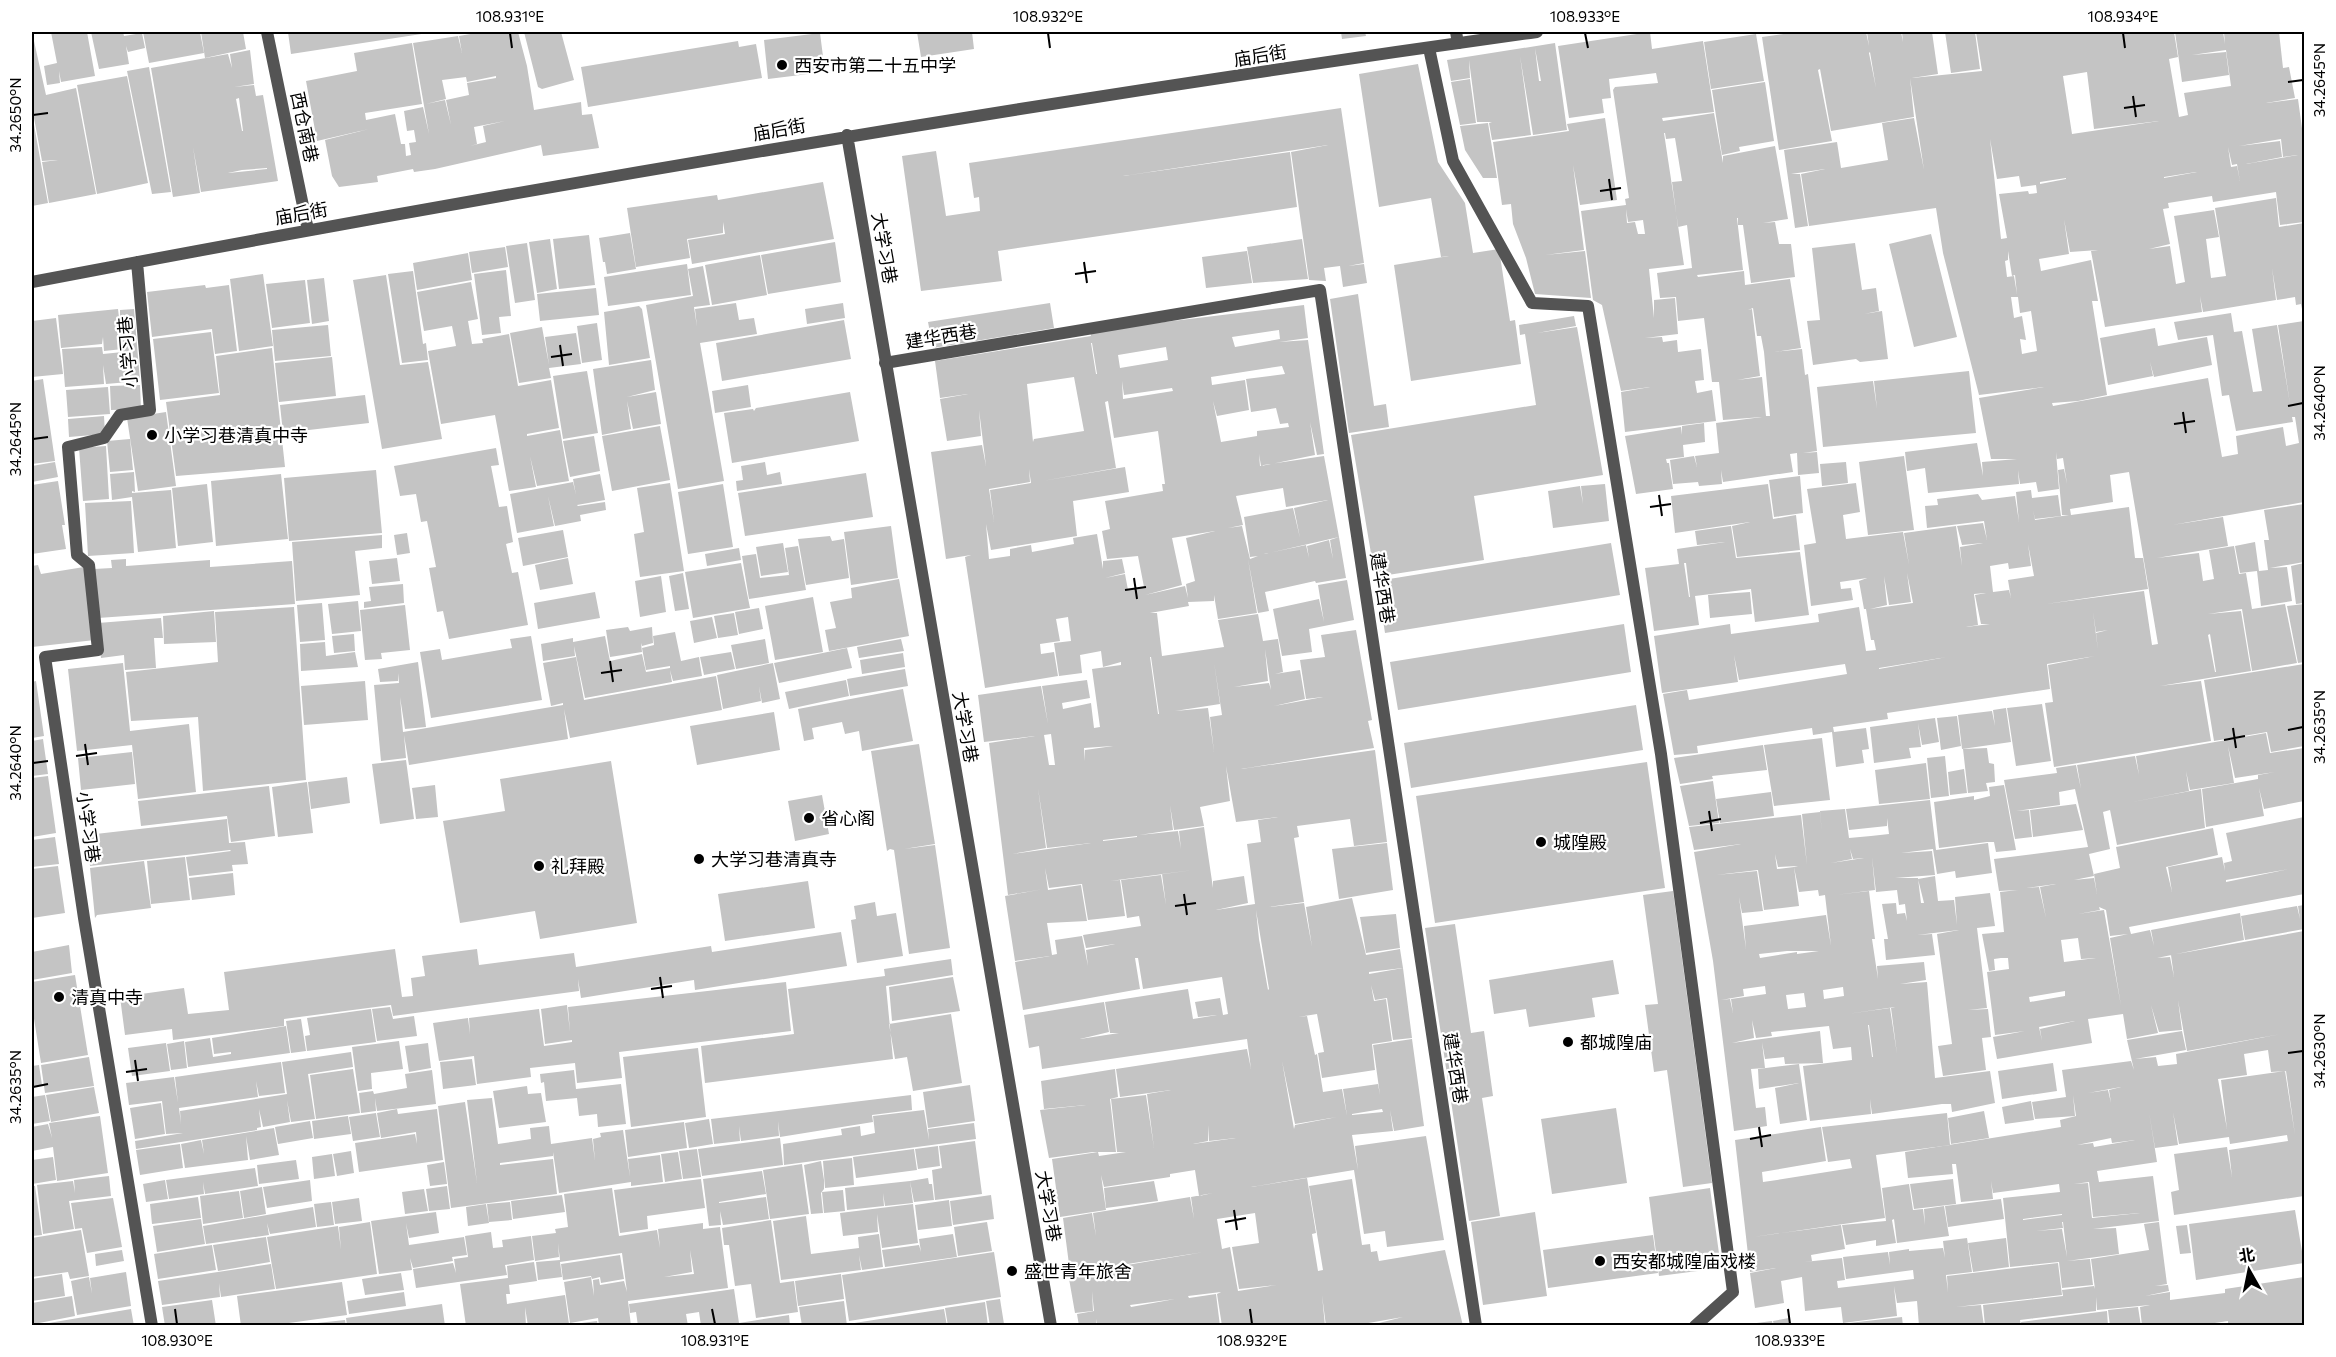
<svg xmlns="http://www.w3.org/2000/svg" width="2336" height="1357" font-family="Commissioner,'Noto Sans SC',sans-serif">
<style>
.building{fill:#c4c4c4;fill-rule:evenodd}
.lines{fill:none;stroke-linecap:round;stroke-linejoin:round}
.service{stroke:#545454;stroke-width:12}
.minor{stroke:#545454;stroke-width:12}
.ticks{fill:none;stroke:#000;stroke-width:2}
.poi-dot{fill:#000;stroke:#fff;stroke-width:2}
.labels{text-anchor:middle;dominant-baseline:central;stroke-width:4.5;stroke-linejoin:round;paint-order:stroke}
.street-label{font-size:18px;fill:#000;stroke:#fff}
.poi-label{font-size:18px;fill:#000;stroke:#fff;text-anchor:start}
.neatline{fill:none;stroke:#000;stroke-width:2}
.ticks-label{font-size:15px;text-anchor:middle;fill:#000}
</style>
<rect width="100%" height="100%" fill="#fff"/>
<path class="building" d="M32 32 46 95 76 88 96 194 49 203 42 162 58 160 42 161 32 107Z
M51 32H87L95 76 61 82 59 71 60 83 47 85 44 66 57 63Z
M91 32H123L124 36 142 33 145 48 128 52 126 46 129 64 99 69Z
M143 32H200L204 53 149 63Z
M201 32H243L246 49 205 58Z
M288 32H428V33L291 54Z
M482 32H518L527 66 534 110 581 102 582 115 592 114 599 148 543 156 541 145 435 169 414 172 413 169 377 176 378 182 339 187 332 176 325 140 369 129 317 141 306 81 357 71 354 53 412 43 422 104 365 113 366 120 395 114 401 144H405L406 156 411 155 409 143 416 142 414 130 407 131 404 111 423 107 429 134 413 43 458 36 462 53 459 36ZM496 76V78L467 83 469 95 446 100 451 125 445 100 426 104 446 99 442 80 466 77 467 82ZM505 121 483 126 486 142 470 146 477 144 474 127Z
M524 32H561L574 80 542 89 538 87Z
M917 32H972L974 49 921 57Z
M1341 32H1365L1366 36 1342 39Z
M1650 32 1652 49 1703 41 1714 112 1662 118 1663 121 1714 113 1723 163V156L1775 146 1788 219 1763 223 1775 222 1779 244H1791L1795 277 1751 283 1743 225H1738V218H1737L1743 270 1697 275 1698 277 1744 271 1745 285 1790 279 1801 348 1774 352 1802 349 1805 375 1808 374 1817 451 1803 453 1817 452 1819 473 1798 475 1797 453 1790 454 1793 472 1723 482 1721 470 1722 484 1699 486 1698 482 1673 484 1670 460 1694 456 1697 467 1695 456 1719 453 1716 423 1762 417 1723 420 1719 382H1712L1704 318 1678 321 1676 297 1660 298 1657 273 1692 268 1687 225 1678 227 1672 182 1682 181 1675 138 1666 139 1665 133H1664L1684 265 1649 269 1654 318V300L1675 298 1678 334 1645 338 1662 337 1663 342 1677 340 1678 352 1701 349 1704 380 1695 381 1697 393 1712 390 1716 421 1625 432 1621 392 1650 387 1621 391 1602 305 1593 300 1581 211 1626 205 1625 199 1629 198 1613 90 1615 87 1658 83 1656 73 1609 79 1611 98 1602 99 1604 113 1569 118 1558 46ZM1626 209 1628 222 1643 220 1645 234H1638L1635 222 1627 223ZM1753 308 1757 336H1761L1764 352 1770 416H1766L1762 377 1737 380 1760 376 1752 309 1748 310Z
M1798 32H1866L1869 46 1867 32H1901L1903 42 1902 32H1932L1938 74 1912 78 1982 71 1976 32H2174L2178 57 2169 59 2179 117 2188 115 2184 93 2231 86 2226 50 2192 55 2226 52 2229 75 2182 82 2175 32H2223L2225 44 2224 32H2279L2283 68 2289 67 2295 98 2266 103 2298 99 2304 143V222L2280 225 2276 192 2213 202 2212 196 2168 203 2169 208 2163 209 2170 244 2149 249 2170 246 2176 284 2185 282 2174 216 2214 210 2219 237 2206 239 2211 278 2226 276 2215 208 2276 198 2279 227 2304 223V319L2301 304 2296 305 2295 297 2277 300 2272 268 2276 300 2203 312 2200 296 2202 312 2105 327 2091 251 2098 250 2070 252 2064 219 2069 254 2039 259 2041 271 2091 260 2098 301H2092L2107 395 2078 401 2052 403 2053 406 2208 378 2222 457 2238 454 2236 436 2283 427 2286 446 2299 443 2295 417H2292L2293 422 2236 431 2229 395 2222 396 2213 335 2178 340 2174 322 2231 313 2234 332 2242 331 2253 392 2262 391 2252 329 2277 325 2290 404 2278 325 2304 321V502L2172 525 2223 517 2228 546 2157 558 2199 553 2203 581 2214 579 2209 550 2234 546 2239 574 2246 573 2252 609 2285 604 2297 663 2252 671 2242 609 2208 614 2241 611 2251 671 2160 686 2201 681 2211 741 2054 767 2045 703 2053 702 2048 665 2095 656 2047 664 2050 689 1887 713 1888 719 1833 727 1834 732 1866 728 1869 749 1862 750 1864 763 1836 767 1832 732 1813 735 1812 728 1697 746 1698 753 1674 755 1663 694 1687 690 1689 700 1847 674 1845 664 1739 680 1734 655 1738 682 1662 693 1654 636 1730 624 1731 634 1819 622 1818 614 1859 607 1866 651 1876 650 1874 640H1871L1866 609H1864L1859 581 1867 578 1840 582 1841 589 1851 588 1853 600 1811 606 1804 545 1816 543 1807 489 1856 483 1860 512 1843 515 1846 539 1903 532 1909 565 1904 533 1956 526 1962 566 1960 547 1983 543 1962 545 1957 526 1983 523 1987 540 1984 521 1927 528 1925 506 1938 505 1937 499 1978 494 1982 500 2015 496 2019 522 2016 492 2031 490 2032 498 2058 495 2061 516 2035 519 2033 510 2035 520 2069 515H2062L2058 470 2064 469 2067 484 2063 458 2057 459 2056 452 2059 489 2038 492 2036 482 2020 484 2018 470 2019 484 1928 493 1925 468 1907 471 1905 452 1977 443 1983 476 1982 462 2017 459H1991L1979 398 2044 387 1979 395 1943 253 1936 208 1809 226 1801 174 1825 169 1791 174H1800L1808 226 1795 228 1784 150 1837 142 1841 168 1888 160 1882 123 1914 118 1924 170 1910 78 1914 117 1831 131 1820 69 1818 70 1832 141 1779 150 1762 37ZM1870 52 1876 88 1869 53ZM2087 72 2094 129 2159 121 2072 134 2063 76ZM1990 139 1997 179 2019 176 2021 187 2036 185 2037 193 2029 194 2028 191 1999 194 2007 238 2001 239ZM2281 139 2283 157 2298 155 2246 164 2282 157 2280 141 2239 146ZM2228 147 2232 165 2237 164 2240 181 2237 166 2231 167ZM2196 172H2197L2164 178V177ZM2066 178V179L2040 184V182ZM2008 251 2012 276 2015 275 2017 294 2014 276 2007 277 2005 261 2008 260ZM2011 297H2018L2020 313 2031 311 2037 351 2022 354 2020 339 2026 340 2022 316 2014 318ZM2129 472 2158 644 2152 645 2144 591 2046 604 2148 589 2143 558H2135L2129 507 2071 515 2070 509 2113 502 2110 475ZM2028 544 2034 576 2008 580 2011 598 2009 590 1993 592 1990 566 2008 563 2009 569 2031 566ZM1907 573 1913 603 1870 609 1887 605 1884 576 1889 605 1911 602ZM1986 593 1975 595 1981 624H1990L1966 627 1978 625 1974 594ZM2093 612 2096 632 2108 630 2096 633 2098 650ZM2210 634 2216 672H2215L2208 635ZM1947 657 1879 669V668Z
M1945 32H1975L1980 69 1951 73Z
M820 33 825 72 768 79 764 40Z
M1756 34 1764 81 1711 89 1704 42Z
M738 41 739 47 756 44 762 78 588 107 581 67Z
M1555 43 1567 130 1533 135 1520 56 1531 135 1492 140 1489 123 1492 122H1477L1469 60 1470 78 1451 81 1447 60ZM1535 48 1541 81H1539Z
M250 50 254 84 234 87 254 85 256 96 263 95 278 181 201 192 193 147 200 193 173 197 151 68 228 54 232 68 230 54ZM239 98 243 131H242L236 99ZM267 168V169L228 173 242 170Z
M1418 64 1438 162 1465 203 1473 253 1499 249 1510 321 1515 320 1521 364 1411 381 1394 265 1449 256 1441 257 1431 198 1379 207 1359 74Z
M149 67 171 192 152 194 127 71Z
M127 76 148 183 97 194 77 85Z
M1470 79 1476 123 1460 125 1451 82Z
M1765 82 1774 141 1739 147 1740 151 1722 155 1712 90Z
M1341 108 1364 263 1348 266 1364 264 1367 283 1343 287 1340 266 1324 268 1326 281 1309 280 1291 152 1328 145 1123 176 1290 152 1297 207 998 251 1002 281 921 291 902 156 936 151 946 216 980 211 979 197 974 198 969 163Z
M1605 118 1617 200 1580 205 1573 165 1584 250 1545 255 1585 251 1591 298 1535 294 1526 258 1513 224 1511 204 1502 205 1493 142 1569 131 1567 124Z
M33 119 48 203 32 206V120Z
M1488 123 1497 178H1483L1465 150 1460 126Z
M823 182 834 239 692 264 688 240 725 234 723 222V233L687 239 690 258 636 267 627 208 717 195 718 200Z
M630 233 636 269 607 274 605 262H603L599 238Z
M1931 234 1957 337 1914 347 1889 244Z
M589 235 595 285 559 289 553 239Z
M550 239 557 289 537 293 529 242Z
M1302 239 1308 279 1253 283 1247 247Z
M835 242 841 282 768 294 761 255Z
M527 243 535 300 515 303 506 246Z
M1855 243 1862 290 1876 288 1879 311 1864 314 1882 311 1888 359 1860 362 1856 359 1813 365 1807 321 1820 320 1812 248Z
M505 247 508 267 472 273 469 252Z
M1247 251 1252 283 1206 288 1202 257Z
M468 253 472 280 417 290 413 263Z
M760 255 767 295 712 305 705 265Z
M687 264 691 295 608 306 604 277Z
M703 266 710 305 694 307 697 327 695 309 736 303 739 320 754 318 757 334 700 343 724 481 678 489 646 305 693 296 688 269Z
M506 270 511 316 499 317 501 333 482 335 474 274Z
M413 271 423 344 426 343 428 360 402 363 388 274Z
M263 274 273 346 239 351 230 279Z
M386 275 400 365 428 362 442 439 382 449 353 280Z
M324 278 329 321 312 324 307 280Z
M305 280 310 323 272 328 266 284Z
M471 282 478 319 468 321 472 344 483 343 482 339 509 334 518 386 551 380 559 428 527 434V436L560 430 569 481 537 486 530 456 536 487 509 491 495 415 441 424 428 351 456 346 452 326 424 331 417 292Z
M205 285 206 288 229 285 237 351 215 354 212 329 152 337 147 292Z
M596 288 599 315 540 321 537 294Z
M1358 294 1374 406 1386 404 1389 427 1349 433 1330 299Z
M843 303 845 318 807 324 805 309Z
M1050 303 1054 328 933 348 928 322Z
M1304 305 1308 338 1279 342 1308 340 1324 454 1317 455 1310 422 1315 455 1261 466 1259 454 1260 466H1257L1324 456 1339 537 1264 554 1306 545 1309 558 1307 546 1329 540 1333 559 1330 540 1339 537 1346 578 1316 583 1315 581 1265 592 1269 611 1258 613 1248 559 1257 613 1218 619 1214 595V601L1188 602 1189 606 1150 613H1157L1162 656 1224 647 1218 620 1258 614 1263 641 1278 639 1283 672 1275 674 1300 670 1305 699 1274 706 1323 697 1306 699 1300 660 1325 657 1321 635 1356 630 1372 720 1368 721 1374 748 1241 769 1375 750 1387 842 1354 846 1350 819 1297 826 1299 837 1294 838 1304 902 1269 907 1304 903 1312 947 1306 907 1352 898 1366 955 1400 949 1403 968 1369 972V974L1403 968 1412 1038 1393 1040 1387 998 1375 1000 1371 985 1374 1001 1386 999 1392 1041 1372 1044 1375 1070 1322 1078 1318 1053 1324 1052 1317 1014 1298 1017 1307 1016 1315 1055 1317 1054 1323 1092 1342 1089 1347 1116 1343 1089 1378 1084 1380 1095 1373 1045 1412 1039 1424 1126 1394 1131 1390 1110 1393 1131 1352 1135 1358 1170 1355 1146 1426 1136 1444 1240 1387 1247 1385 1231 1364 1234 1354 1170 1251 1187 1307 1178 1316 1233 1312 1234 1318 1271 1323 1270 1309 1186 1352 1179 1362 1245 1370 1244 1371 1252 1377 1251 1379 1261 1445 1250 1463 1326H1367L1403 1317 1351 1326H1326L1322 1295 1325 1326H1222L1217 1294 1221 1292 1188 1296 1189 1298 1216 1294 1220 1326H1097L1096 1319V1326H1079L1077 1314 1094 1311 1092 1291 1093 1311 1075 1313 1068 1273 1086 1270 1070 1272 1063 1218 1092 1213 1096 1236 1093 1213 1190 1197 1194 1219 1191 1197 1213 1193 1199 1196 1195 1170 1170 1174V1177L1104 1187 1101 1175 1106 1210 1060 1217 1052 1159 1098 1152 1099 1156 1126 1152H1117L1111 1099 1146 1095 1154 1148 1147 1094 1171 1090 1120 1097 1116 1069 1247 1049 1251 1069 1247 1039 1042 1069 1039 1046 1029 1048 1024 1015 1104 1002 1109 1032 1080 1039 1119 1033H1110L1105 1002 1188 989 1193 1019 1217 1015 1198 1017 1195 1002 1220 998 1223 1015 1228 1014 1222 977 1143 989 1138 958H1135L1140 989 1023 1010 1015 962 1050 956 1015 961 1005 896 1044 889 1008 895 989 743 1035 736 984 742 978 695 1041 686 1048 724 1042 686 1087 680 1090 698 1062 703 1063 709 1091 703 1094 728 1100 727 1092 669 1121 665V662L1103 667 1101 651 1080 655 1082 673 1059 676 1054 643 1071 641 1068 617 1056 619 1060 641 1040 644 1041 654 1054 652 1058 676 985 688 965 557 971 555 946 559 931 452 982 445 986 466 979 410 981 436 947 441 940 399 968 394 940 398 935 361 1091 336 1090 331ZM1279 330 1280 339 1235 347 1232 337ZM1091 343H1092L1097 374H1096ZM1166 347 1168 360 1120 368 1118 355ZM1282 366 1285 374 1246 379 1251 412 1276 408 1280 424 1288 423 1289 427 1257 431V436L1221 442 1213 401 1217 416 1249 410 1245 380 1212 385 1211 377ZM1074 377 1084 431 1034 439 1033 442 1027 384ZM1122 381 1124 395 1172 388 1173 391 1123 399ZM1108 401 1114 438 1158 431 1165 484H1162L1163 491 1105 501 1110 529 1102 531 1107 559 1138 556 1144 587 1128 590 1125 574 1105 578 1125 573 1122 559 1103 561V569L1097 534 1073 538 1074 544 1032 552 1031 545 1010 549V556L989 559 986 524 991 550 1077 536 1073 501 1129 492 1125 467 1042 481 1116 468 1105 402ZM1029 469 1031 483 990 490 994 522 989 489 1030 482ZM1283 488 1286 507 1328 500 1294 508 1300 538 1293 508 1244 517 1250 557 1258 556 1250 559 1242 526 1228 528 1243 525 1236 496ZM1215 531 1186 538 1195 581 1186 584 1188 598 1185 586 1145 595 1182 585 1172 538ZM1265 649 1271 690 1269 683 1234 687 1268 681ZM1150 657H1151L1159 714H1158ZM1214 662 1222 715 1210 717 1214 752 1208 708 1175 711 1220 704ZM1051 734 1055 765H1049L1044 735ZM1113 746 1085 750V761L1084 748ZM1226 766 1236 822 1278 817 1258 820 1261 842 1247 844 1255 904 1216 910 1248 903 1244 876 1213 881V888L1204 827 1179 831 1181 849 1178 831 1139 835 1173 830 1170 805 1174 830 1204 826 1200 807 1230 801ZM1038 788 1047 848 1091 843 1012 854 1046 848ZM1137 836V837L1103 841V840ZM1045 868 1049 888 1082 884 1088 920 1125 916 1120 880 1110 881 1194 870 1162 874 1166 905 1161 875 1121 880 1127 918 1139 916 1141 926 1083 935 1086 948 1115 944 1086 950 1088 966 1082 936 1055 940 1057 954 1052 955 1047 923 1087 921 1081 885 1048 890ZM1256 910 1269 989 1268 990 1259 939ZM1282 1061 1295 1124 1337 1117 1295 1125 1294 1129ZM1382 1109 1383 1112 1352 1115V1114ZM1208 1125 1209 1141 1236 1138 1193 1144 1208 1141ZM1255 1213 1259 1243 1232 1247 1239 1289 1277 1285 1238 1291 1230 1247 1222 1249 1217 1219ZM1204 1252 1121 1266V1265ZM1175 1299 1131 1307 1130 1305Z
M639 306 642 309 650 358 609 365 604 312Z
M118 309 120 326V310L134 309 140 381 106 384 103 365 104 384 65 387 62 349 102 347 103 354 123 352V349L104 351 103 337 102 344 61 348 58 315Z
M1574 316 1576 326 1537 333 1577 327 1603 475 1474 496 1484 560 1375 577 1351 435 1536 405 1525 334 1520 335 1519 325Z
M56 318 63 374 32 377V321Z
M844 320 851 359 722 381 716 343Z
M597 323 602 360 582 363 577 326Z
M328 325 331 356 275 361 272 330Z
M542 327 549 365 545 337 576 333 581 364 549 368 551 378 519 383 510 333Z
M2155 328 2158 346 2207 337 2212 365 2154 377 2150 362 2153 376 2108 385 2100 338Z
M211 332 219 393 160 400 153 339Z
M272 348 285 467 176 476 166 402 220 395 216 356Z
M332 357 336 396 279 402 275 363Z
M651 360 655 390 627 397 656 392 661 424 633 429 627 401 631 429 602 435 593 369Z
M587 371 598 433 563 439 553 376Z
M1969 371 1976 433 1823 447 1817 387 1873 381 1877 409 1874 381Z
M43 379 55 461 32 464V381Z
M140 385 141 409 111 410 110 386Z
M748 385 751 407 715 413 712 391Z
M108 387 110 414 68 417 66 390Z
M850 392 859 441 732 463 724 413 753 409 754 411 756 408Z
M365 395 369 423 283 433 280 405Z
M166 412 176 486 138 491 127 418Z
M104 416 105 434 69 437 68 419Z
M1704 423 1705 442 1683 445 1684 457 1666 459 1667 463H1669L1673 489 1636 494 1625 436 1681 427 1682 435V426Z
M660 426 670 480 612 491 602 436Z
M594 436 600 471 570 477 563 441Z
M130 439 133 470 110 472 107 441Z
M106 446 109 499 83 501 79 448Z
M496 448 499 465 491 466 499 507 507 506 513 542 506 544 512 573 518 572 528 625 449 639 443 611 437 612 429 568 436 567 427 521 421 522 416 494 400 496 394 466Z
M1904 456 1914 530 1868 535 1859 462Z
M55 462 58 477 32 482V466Z
M765 462 767 475 780 472 782 484 737 491 736 481 743 480 741 466Z
M1846 462 1848 483 1822 486 1820 464Z
M376 470 382 533 289 541 284 478Z
M134 472 135 492 132 491V493L171 490 176 548 138 552 132 497 112 500 110 474Z
M866 473 873 517 745 536 738 493Z
M281 474 288 539 216 546 211 481Z
M600 474 605 500 577 505 578 506 605 502 606 510 580 515 581 521 555 526 548 496 554 526 517 533 510 494 573 482 576 495 573 479Z
M1800 476 1803 513 1774 517 1769 480Z
M58 481 65 525H62L66 549 32 554V485Z
M670 483 684 571 640 577 634 534 644 532 637 488Z
M207 484 213 542 178 546 172 488Z
M723 484 733 547 688 554 678 492Z
M1605 484 1609 521 1553 528 1548 491 1580 486 1583 504 1581 486Z
M1768 484 1773 519 1796 515 1800 550 1737 557 1732 526 1750 522 1675 533 1671 496Z
M131 501 134 553 88 556 85 503Z
M2304 504V562L2270 568 2287 567 2292 601 2261 606 2257 571 2240 573 2235 546 2255 542 2259 571 2268 570 2264 540H2269L2264 510Z
M891 526 898 578 851 585 844 532Z
M1731 526 1736 558 1800 552 1809 615 1755 622 1751 589 1695 596 1699 625 1654 631 1645 568 1679 564 1677 549 1725 542 1697 545 1695 531ZM1684 563H1686L1690 597H1689Z
M563 530 568 557 523 566 518 538Z
M407 533 410 553 397 555 394 535Z
M382 535V548L355 551 360 595 296 601 292 542Z
M830 536 832 541 844 539 849 578 806 585 798 539Z
M783 543 788 572 761 576 756 547Z
M1611 543 1620 595 1385 633 1377 581Z
M798 546 806 590 749 599 742 556 756 554 760 578 789 575 785 548Z
M739 548 741 560 707 566 705 554Z
M397 558 400 581 372 584 369 561Z
M568 558 573 584 540 590 535 565Z
M126 559V566L210 560V567L292 561 295 604 98 618 94 569 112 568 111 560Z
M741 563 750 608 693 618 685 572Z
M2304 563V603L2296 604 2291 566Z
M38 565 41 574 84 567 95 640 32 647V566Z
M683 573 689 609 675 611 669 576Z
M661 576 666 612 640 617 635 581Z
M899 579 909 636 829 651 825 630 836 628 830 602 852 598 851 588Z
M1347 580 1354 620 1309 629 1312 652 1282 656 1273 609 1319 599 1324 622 1318 585Z
M403 584 404 603 364 608V602L371 601 369 587Z
M595 592 600 618 538 629 534 603Z
M1750 592 1752 614 1710 618 1708 595Z
M813 597 823 652 775 660 765 606Z
M358 601 361 631 332 634 328 604Z
M322 603 325 640 300 642 297 605Z
M2304 604V662L2298 663 2287 606Z
M405 605 410 650 381 653 382 659 365 660 360 610Z
M294 607 306 780 203 791 198 717 131 721 126 672 218 662 215 612Z
M759 608 763 629 739 634 735 612Z
M214 611 216 642 164 644 163 616Z
M734 613 738 635 718 638 714 616Z
M712 617 717 638 694 643 690 621Z
M161 618 163 638H154L156 668 125 670 124 655 101 658 98 623Z
M1624 624 1631 672 1398 710 1390 662Z
M628 627 630 631 652 627 653 643 642 646 641 643 642 652 610 657 606 630Z
M675 632 681 661 699 657 702 676 673 681 670 670 672 682 585 698 574 646 575 656 543 661 541 644 573 638V642L605 636 610 661 642 654 646 672 670 668V666L646 670 642 648 654 645 653 636Z
M354 634 355 651 334 653 332 636Z
M531 636 542 700 431 718 420 652 440 649 442 660 512 648 510 639Z
M765 639 769 663 736 669 731 645Z
M901 639 904 651 859 658 857 647Z
M325 642 326 656 355 652 358 667 301 671 300 644Z
M847 648 852 668 779 683 774 663Z
M731 652 735 669 704 675 700 657Z
M903 653 905 667 862 674 860 660Z
M576 657 584 700 716 676 722 710 570 738 564 709 568 739 409 765 404 735 406 758 381 761 374 685 399 683 398 673V681L380 682 378 669 418 662 426 727 405 729 400 697 403 732 563 705V703L551 706 543 663Z
M123 663 130 731 189 724 196 792 138 799 132 745 77 751 68 669Z
M773 663 780 699 762 703 759 686 761 701 723 709 717 675Z
M2304 664V746L2271 752 2267 732 2214 741 2204 680Z
M905 669 908 686 850 696 847 679Z
M846 680 849 696 789 709 785 692Z
M36 681 44 736 32 738V682Z
M365 681 368 720 304 725 301 686Z
M903 689 913 741 862 751 859 731 845 734 842 722 812 728 814 739 804 741 798 709Z
M2042 704 2051 761 2016 766 2007 708Z
M1636 705 1643 750 1411 788 1404 743Z
M2006 708 2011 742 1962 749 1958 715 1992 711 1995 726 1993 710Z
M774 712 780 750 697 765 690 726Z
M1957 716 1961 746 1941 750 1937 718Z
M1935 718 1939 742 1922 745 1918 723 1921 747 1909 748 1911 758 1874 763 1870 727Z
M2266 733 2270 753 2304 748V801L2264 809 2259 788 2264 816 2206 827 2202 789 2258 779V775L2275 772 2235 778 2228 746 2234 783 2190 790 2186 771 2189 791 2127 803 2201 789 2205 828 2117 845 2110 810 2103 812 2110 849 2089 854 2094 876 2074 880 2094 878 2097 894 2094 874 2120 868 2116 847 2213 828 2218 855 2166 867 2172 892 2168 867 2222 857 2225 871 2224 863 2232 861 2226 833 2304 817V894L2129 927 2131 934 2150 930 2154 946 2151 930 2240 913 2244 940 2157 958 2170 957 2174 977 2171 955 2304 931V1196L2174 1215 2171 1192 2179 1190 2174 1154 2227 1147 2232 1177 2229 1150 2288 1141 2287 1135 2230 1144 2229 1137 2179 1144 2173 1112 2178 1145 2155 1148 2149 1112 2157 1162 2097 1171 2099 1182 2153 1176 2159 1221 2093 1229 2116 1228 2119 1254 2067 1261 2090 1259 2093 1285 2062 1288 2059 1262 2010 1267 2003 1198 2060 1192 2059 1184 1993 1193 1991 1181 1993 1199 1961 1202 1956 1164H1952L1953 1174 1908 1178 1905 1152 2061 1127 2060 1120 2080 1115 2076 1116 2073 1095 2075 1116 2035 1119 2032 1102 2066 1097 2062 1070 2131 1061 2134 1070 2127 1040 2182 1031 2186 1050 2135 1059 2156 1057 2158 1066 2177 1064 2176 1054 2281 1034 2187 1051 2178 1000 2182 1030 2159 1032 2151 1005 2158 1033 2127 1039 2123 1014 2088 1019 2092 1043 1997 1059 1993 1037 2025 1031 1995 1035 1987 972 2009 969 2008 958H2001L1994 959 1995 970 1989 971 1982 934 2004 932 2000 892 2018 890 1999 891 1994 859 2088 847 2075 789 2059 792 2060 805 2016 811 2029 810 2032 837 2015 839 2004 780 2057 773 2056 768 2076 765 2081 789 2077 765 2135 756 2139 775 2136 756ZM2289 869 2226 882V880ZM2056 884 2040 887 2046 918 2039 887 2026 888ZM2099 907 2106 910 2110 936 2128 934 2110 938 2121 1006 2104 910 2078 914 2100 910ZM2078 938 2081 959 2096 958 2064 962 2061 940ZM2065 991V996L2030 1002 2029 997ZM2075 1021 2040 1029 2042 1041 2039 1027ZM2268 1050 2271 1072 2286 1071 2295 1135 2285 1071 2221 1080 2227 1129 2218 1079 2247 1075 2244 1054ZM2121 1087 2109 1090 2111 1103 2108 1090 2088 1093ZM2111 1138 2112 1143 2135 1140 2094 1147 2093 1143 2077 1145ZM2089 1182 2093 1217 2140 1213 2092 1218 2088 1183 2074 1184ZM2062 1214V1215L2023 1220V1219ZM2062 1222H2063L2067 1257 2062 1229 2036 1231 2063 1228Z
M1822 738 1830 800 1774 806 1764 745Z
M43 739 48 774 32 776V741Z
M919 744 935 844 904 849 935 845 950 948 909 954 894 850 890 849 887 851 871 751Z
M1763 745 1767 770 1712 776 1713 779 1680 784 1674 758Z
M1987 748 1989 763 1994 764 1995 782 1986 783 1988 791 1968 793 1963 749Z
M132 752 135 784 81 790 78 758Z
M1945 756 1949 796 1931 798 1927 758Z
M406 760 414 819 380 824 372 764Z
M611 761 637 923 540 939 535 911 460 923 443 821 505 811 500 779Z
M1647 762 1665 888 1435 923 1416 796Z
M1926 763 1930 799 1879 804 1875 770Z
M1964 769 1967 793 1950 795 1948 772Z
M48 776 56 833 32 837V778Z
M347 777 350 803 311 809 308 782Z
M1713 781 1719 823 1689 826 1680 786Z
M307 782 313 833 278 837 272 787Z
M435 785 438 817 416 819 412 788Z
M2004 785 2016 850 1996 852 1994 842H1987L1939 848 1934 802 1974 796V800L1990 796 1989 787Z
M269 786 275 836 231 842 227 816 141 826 138 801Z
M1771 792 1774 816 1720 823 1716 799Z
M822 795 829 834 795 841 788 801Z
M1930 800 1936 850 1988 843 1992 873 1956 878 1955 871 1937 874 1933 849 1901 853 1932 851 1935 875 1895 878H1918L1921 903H1924L1918 879 1935 876 1938 901 1954 900 1957 925 1955 897 1990 893 1995 926 1977 928 1987 1008 1968 1010 1988 1009 1991 1037 1982 1038 1986 1070 1943 1076 1938 1046 1952 1044 1937 934 1959 930 1917 935 1932 934 1935 955 1886 960 1884 939H1888L1882 904 1896 903 1897 914 1905 913 1907 921 1905 904 1899 905 1897 890 1876 892 1872 857 1875 890 1835 895 1869 891 1875 939H1872L1878 979 1877 966 1924 962 1926 980 1900 984 1927 982 1935 1078 1990 1071 1995 1103 1952 1112 1951 1104H1942L1872 1114 1870 1099 1871 1114 1810 1121 1803 1066 1852 1060 1851 1047 1833 1049 1829 1026 1771 1032 1772 1036 1756 1038 1752 1020 1754 1038 1732 1043 1820 1031 1823 1063 1785 1064 1784 1057 1765 1059 1762 1042 1765 1068 1751 1069 1756 1108 1765 1107 1767 1126 1734 1131 1713 961 1694 852 1741 844 1694 850 1689 827 1801 815 1807 865 1802 814 1820 812 1822 834 1820 811 1845 809 1849 838 1871 836 1889 834 1887 818V826L1849 830 1846 809ZM1850 849 1853 859 1864 858 1831 863 1852 859ZM1775 854 1778 867 1798 866 1794 867 1799 892 1818 890 1819 896 1825 895 1831 946 1826 915 1744 926 1746 949 1739 897 1742 913 1763 911 1757 871 1716 875 1758 870 1764 910 1799 906 1794 867 1777 869ZM1787 951H1819L1797 954V952L1760 958 1759 954ZM1765 986 1766 994 1731 999 1733 1013 1730 999 1721 1000 1744 996 1743 989ZM1843 987 1844 996 1824 999 1823 990ZM1804 993 1806 1007 1788 1009 1786 995ZM1895 1007 1891 1008 1897 1054 1890 1008 1847 1014ZM1868 1025H1869L1873 1057H1872Z
M2076 804 2083 830 2033 837 2030 810Z
M227 819 229 843 245 842 248 864 232 865 233 871 189 876 186 857 231 851 230 850 90 866 87 835Z
M55 837 59 864 32 867V840Z
M1387 843 1393 890 1339 899 1332 849Z
M185 857 190 900 151 904 147 861Z
M144 861 151 908 97 915 95 918 90 868Z
M58 866 65 913 32 918V869Z
M233 873 235 895 192 900 189 878Z
M808 881 815 928 725 941 718 894Z
M1673 891 1712 1183 1683 1187 1667 1070 1654 1072 1645 1005 1658 1004 1643 895Z
M875 902 877 916 896 913 903 956 857 963 851 920 856 919 854 906Z
M2304 905V929L2245 940 2241 916 2297 906 2300 919 2298 906Z
M1396 914 1400 948 1366 953 1360 917Z
M1455 924 1471 1033 1484 1031 1493 1096 1482 1098 1500 1216 1469 1221 1425 928Z
M841 932 847 966 695 990 694 980 581 998 578 979 579 991 393 1016 391 1005 284 1019V1026L173 1040 172 1029 125 1035 120 997 184 988 188 1014 229 1010 224 972 395 949 402 997 413 996 411 978 425 976 422 956 477 949 479 965 574 953 576 967 711 946 712 952Z
M69 945 72 973 32 980V952Z
M951 959 953 975 886 986 893 1059 705 1083 701 1046 794 1034 788 989 885 976 884 969Z
M1613 960 1619 994 1592 998 1595 1017 1529 1027 1526 1009 1494 1014 1489 980Z
M75 975 88 1055 41 1063 32 1006V982Z
M953 977 960 1011 892 1021 889 987Z
M786 982 791 1031 619 1052 622 1078 577 1083 575 1063 530 1068 531 1077 477 1084 474 1056 439 1061 433 1023 468 1018 470 1034 469 1018 539 1009 544 1046 572 1042V1040L545 1044 541 1009 567 1005 570 1032 568 1007Z
M390 1007 393 1019 414 1016 417 1036 377 1041 372 1009Z
M371 1009 376 1042 307 1051 305 1036 310 1035 307 1018Z
M951 1014 962 1083 913 1091 907 1057 895 1059 889 1024Z
M301 1019 306 1051 291 1053 286 1021Z
M286 1026 290 1053 188 1067 185 1042 210 1038 213 1057 231 1054V1052L214 1054 212 1038Z
M184 1041 187 1068 171 1070 167 1044Z
M399 1041 403 1069 371 1073 372 1089 358 1091 352 1047Z
M166 1043 170 1071 132 1076 128 1048Z
M428 1043 431 1068 409 1072 405 1046Z
M698 1048 706 1117 631 1127 623 1057Z
M351 1052 353 1067 308 1074 315 1119 291 1122 287 1100 290 1122 263 1127 259 1109 261 1127 257 1128V1130L136 1149 135 1141 183 1133 166 1134 162 1101 129 1105 126 1083 174 1077 178 1103 175 1077 281 1062 285 1093 259 1096 256 1081 258 1097 179 1108 181 1124 180 1111 287 1094 282 1062Z
M89 1057 94 1086 45 1093 41 1065Z
M472 1059 476 1085 443 1089 440 1062Z
M2053 1063 2057 1091 2002 1099 1998 1071Z
M1799 1064 1807 1120 1780 1124 1775 1088 1799 1083 1759 1089 1758 1069Z
M39 1065 42 1085 32 1087V1066Z
M353 1069 360 1113 316 1119 310 1075Z
M1115 1069 1118 1097 1110 1099 1116 1152H1093L1049 1158 1040 1110 1086 1105 1044 1109 1041 1081Z
M432 1070 436 1104 377 1111 375 1098 376 1111 361 1113 359 1093 373 1091 374 1094 407 1088 405 1074Z
M574 1070 576 1089 621 1084 626 1124 598 1127 597 1114 579 1116 577 1098 546 1101 544 1082 541 1083 540 1074Z
M970 1085 975 1121 928 1128 923 1092Z
M527 1086 528 1094 541 1093 546 1122 499 1128 493 1091Z
M94 1087 99 1113 51 1122 46 1095Z
M45 1095 50 1121 32 1124V1097Z
M911 1095 912 1110 872 1115 873 1122 780 1137 778 1121 779 1136 741 1141 739 1126 740 1141 714 1144 711 1119Z
M492 1098 498 1144 531 1139 530 1128 549 1126 551 1144 592 1138 595 1161 593 1139 601 1137 600 1133 623 1130 630 1177 628 1159 660 1155 663 1182 631 1186V1182L559 1193 553 1152V1156L500 1163V1165L553 1159 557 1194 451 1208 438 1106 465 1102 477 1183 467 1100Z
M2031 1101 2034 1120 2005 1124 2002 1107Z
M161 1103 165 1134 135 1139 130 1108Z
M1616 1108 1627 1183 1552 1194 1541 1119Z
M397 1109 398 1114 437 1109 443 1160 359 1172 355 1143 415 1134 417 1144 416 1132 381 1138 377 1113Z
M924 1110 929 1140 928 1129 974 1123 976 1139 784 1165 783 1144 842 1135 841 1129 860 1126 861 1136 875 1133 873 1116Z
M1984 1111 1989 1138 1951 1144 1948 1118Z
M376 1113 380 1137 353 1141 349 1117Z
M1947 1113 1950 1145 1876 1155 1885 1218 1753 1237 1841 1225 1845 1249 1811 1255 1812 1261 1804 1262 1842 1258 1845 1280 1837 1281 1838 1288 1914 1279 1913 1270 1846 1279 1843 1257 1888 1252 1890 1265 1889 1252 1909 1249V1251L1943 1248 1945 1258 1943 1241 1967 1238 1972 1272 1946 1275 1948 1292 1947 1276 2058 1263 2062 1295 1956 1307 1981 1305 1984 1326H1919L1917 1301 1897 1303 1894 1286 1897 1316 1843 1323 1841 1307 1805 1311 1802 1277 1781 1281 1784 1303 1755 1308 1750 1273 1776 1268 1750 1272 1735 1140 1821 1127 1826 1161 1762 1172 1763 1182 1777 1180 1852 1168 1850 1159 1828 1162 1822 1127Z
M100 1116 108 1173 57 1181 53 1147 32 1151V1127L48 1124 52 1138 49 1123Z
M348 1116 351 1134 314 1139 312 1121Z
M709 1119 713 1144 689 1148 685 1123Z
M310 1121 313 1138 278 1144 275 1127Z
M684 1122 687 1148 628 1157 625 1130Z
M274 1128 279 1155 250 1160 246 1136 248 1160 185 1168 181 1144 201 1140 204 1154 202 1140Z
M780 1138 783 1165 702 1176 698 1149Z
M975 1141 982 1194 935 1200 932 1170 942 1168 939 1146Z
M180 1144 183 1168 140 1175 136 1150Z
M938 1146 940 1166 918 1169 915 1149Z
M697 1149 701 1177 683 1179 679 1151Z
M914 1149 917 1170 856 1178 853 1157Z
M351 1151 354 1173 337 1176 333 1154Z
M678 1152 682 1179 665 1182 661 1154Z
M332 1154 335 1176 314 1179 312 1157Z
M53 1157 56 1180 32 1184V1160Z
M852 1158 854 1185 825 1188 823 1161Z
M296 1160 299 1179 259 1184 257 1165Z
M821 1161 824 1180V1189L821 1193 823 1213 811 1214 804 1165Z
M444 1162 447 1184 430 1186 427 1165Z
M802 1164 809 1214 770 1219 763 1170Z
M255 1168 258 1186 205 1194 203 1182 204 1194 169 1199 166 1180Z
M762 1171 766 1194 719 1202V1203L766 1197 769 1219 723 1225 720 1211 721 1225 709 1226 703 1179Z
M109 1176 111 1196 69 1201 74 1229 43 1234 37 1185 73 1181 75 1193 74 1180Z
M928 1178 929 1184H932L934 1200 914 1202 910 1181Z
M701 1179 705 1208 647 1216 648 1229 620 1233 614 1190Z
M1953 1179 1956 1204 1914 1209 1910 1184Z
M165 1180 168 1199 146 1202 143 1184Z
M310 1180 312 1201 267 1208 263 1187Z
M910 1181 913 1203 885 1206 883 1193 884 1206 847 1210 845 1188Z
M1154 1181 1158 1201 1106 1208 1104 1188Z
M1909 1184 1913 1210 1923 1209 1925 1225 1924 1209 1944 1206 1949 1236 1897 1243 1894 1219 1892 1220 1896 1243 1876 1246V1240L1846 1245 1842 1225 1886 1221 1882 1188Z
M32 1186H35L42 1235 32 1236Z
M447 1186 450 1209 429 1211 426 1189Z
M262 1187 266 1214 244 1218 240 1191Z
M612 1188 619 1236 657 1230 660 1248 658 1229 703 1223V1229L720 1227 728 1288 628 1301 631 1326H599L598 1318 570 1323 564 1282 591 1277 594 1296 593 1280 599 1279 600 1285 624 1281 627 1292 622 1253 560 1262 562 1277 538 1280 536 1262 560 1260 558 1243 559 1257 535 1261 532 1236 556 1233 555 1229 568 1227 564 1194ZM690 1250 694 1274 664 1277 692 1272Z
M1710 1188 1721 1268 1659 1276 1649 1197Z
M424 1189 428 1211 405 1214 402 1192Z
M843 1190 845 1211 824 1213 822 1192Z
M239 1191 243 1218 203 1224 200 1196Z
M562 1195 565 1212 513 1219 511 1201Z
M991 1195 994 1219 953 1225 950 1201Z
M198 1197 201 1218 152 1224 150 1204Z
M113 1198 122 1247 87 1253 82 1228 75 1229 71 1203Z
M359 1198 362 1221 335 1224 332 1202Z
M2001 1199 2004 1219 1948 1227 1945 1206Z
M949 1200 952 1226 918 1230 915 1205Z
M331 1202 334 1225 317 1227 314 1204Z
M510 1202 512 1220 489 1222 487 1204Z
M486 1204 489 1223 468 1226 466 1207Z
M913 1204 918 1243 882 1248 877 1214 878 1232 843 1236 840 1213Z
M313 1207 316 1227 270 1234 267 1223 269 1235 206 1244 203 1226Z
M2295 1210 2304 1263 2196 1280 2189 1224Z
M436 1212 439 1233 409 1238 406 1223 409 1245 464 1237 467 1255 452 1257 453 1261 413 1268 410 1258 412 1270 379 1274 371 1221Z
M1535 1212 1547 1296 1483 1305 1471 1222Z
M806 1216 811 1254 859 1248 858 1237 879 1234 883 1267 862 1270 859 1255 861 1270 781 1280 773 1221Z
M201 1219 205 1244 157 1252 153 1226Z
M771 1220 780 1283 794 1281 798 1312 756 1318 751 1284 735 1286 729 1245H724L722 1228Z
M370 1222 377 1274 276 1289 267 1237 338 1226 341 1250 339 1227Z
M987 1222 992 1251 958 1256 954 1227Z
M2159 1222 2167 1284 2155 1286 2168 1285 2169 1291 2145 1296 2170 1292V1300L2225 1293V1289L2304 1277V1326H2228V1321L2195 1326H2142L2140 1307 2150 1305 2097 1310 2096 1297V1311L2020 1320 2021 1326H1985L1983 1305 2063 1296 2062 1290 2094 1286 2095 1289 2091 1259 2149 1250 2144 1224Z
M2187 1225 2191 1253 2180 1254 2176 1226Z
M81 1230 89 1276 70 1279 68 1272 32 1277V1238Z
M491 1232 493 1248 503 1247 502 1240 531 1236 534 1260 505 1265 507 1275 416 1288 413 1269 453 1263 456 1273 454 1259 468 1257 465 1236Z
M953 1234 957 1257 885 1267 882 1250 919 1245 921 1252 919 1239Z
M1653 1235 1658 1273 1548 1288 1543 1250Z
M266 1237 270 1262 218 1271 213 1245Z
M2006 1238 2009 1267 1973 1272 1968 1243Z
M212 1245 216 1270 158 1279 154 1254Z
M122 1250 124 1261 96 1266 95 1254Z
M994 1252 1001 1297 849 1321 842 1275Z
M620 1255 624 1279 601 1283 600 1277 592 1279 591 1276 563 1280 561 1264Z
M534 1262 537 1281 509 1285 510 1294H506L507 1304 565 1295 569 1324 528 1326 525 1307 526 1326H466L460 1284 508 1278 507 1266Z
M271 1264 275 1289 221 1297 219 1283 220 1297 162 1305 158 1281Z
M126 1272 131 1306 77 1315 71 1281 89 1277 92 1294 90 1278Z
M401 1273 404 1290 365 1295 362 1279Z
M62 1274 65 1296 32 1301V1279Z
M841 1274 844 1299 798 1306 795 1281Z
M342 1282 347 1315 267 1326H241L237 1296Z
M734 1289 739 1323 701 1326 699 1312 686 1314 688 1326H638L636 1312 630 1313 629 1304Z
M404 1292 406 1306 349 1314 347 1301Z
M72 1296 75 1316 34 1324 32 1303Z
M1000 1299 1004 1324 990 1326 986 1301Z
M212 1300 216 1326H165L162 1307Z
M844 1301 847 1326H802L799 1307Z
M985 1302 988 1326H948L945 1308Z
M442 1304 445 1326H347L346 1318Z
M2138 1307 2141 1326H2110L2108 1310Z
M131 1309 134 1326H43V1324Z
M944 1309 947 1326H849L848 1324Z
M2107 1311 2108 1326H2022L2021 1322Z
M789 1315 790 1326H739V1323Z
M1902 1317 1903 1326H1840V1324Z
M1789 1318 1791 1326H1774L1773 1321Z
M345 1320 346 1326H308V1324Z
M597 1321 598 1326H574V1324Z
M1772 1321 1773 1326H1749V1324Z"/>
<g class="lines">
<path class="service" d="M1456 32 1458 43
M1429 48 1453 161 1532 303 1588 306 1661 754 1733 1292 1695 1326
M885 363 1320 290 1476 1326"/>
<path class="minor" d="M267 32 308 230
M847 135 1051 1326
M137 262 150 410 120 415 104 438 68 447 77 555 89 565 98 650 45 657 84 918 152 1326
M32 282C531 187 1033 102 1537 32"/>
</g>
<path class="ticks" d="M510 33 512 48M1048 33 1050 48M1585 33 1588 48M2123 33 2125 48M2288 82 2303 80M2133 96 2136 117M2124 108 2145 105M33 115 48 113M1609 179 1612 200M1600 191 1621 188M1084 262 1087 283M1075 274 1096 271M560 345 563 366M551 357 572 354M2288 406 2303 403M2183 412 2186 433M2174 424 2195 421M33 439 48 437M1659 495 1662 516M1650 507 1671 504M1134 578 1137 599M1125 590 1146 587M610 661 613 682M601 673 622 670M2233 728 2236 748M2288 730 2303 727M2224 740 2245 736M85 744 88 765M76 756 97 753M33 763 48 761M1709 811 1712 831M1700 823 1721 819M1184 894 1187 915M1175 906 1196 903M660 977 663 998M651 989 672 986M2288 1053 2303 1051M135 1060 138 1081M126 1072 147 1069M33 1087 48 1084M1759 1127 1762 1147M1750 1139 1771 1135M1234 1210 1237 1230M1225 1222 1246 1218M175 1309 177 1324M712 1309 715 1324M1250 1309 1252 1324M1788 1309 1790 1324"/>
<g class="poi-dot">
<circle cx="782" cy="65" r="6"/>
<circle cx="152" cy="435" r="6"/>
<circle cx="809" cy="818" r="6"/>
<circle cx="1541" cy="842" r="6"/>
<circle cx="699" cy="859" r="6"/>
<circle cx="539" cy="866" r="6"/>
<circle cx="59" cy="997" r="6"/>
<circle cx="1568" cy="1042" r="6"/>
<circle cx="1600" cy="1261" r="6"/>
<circle cx="1012" cy="1271" r="6"/>
</g>
<g class="labels">
<g class="street-label">
<text transform="translate(1260 55) rotate(-9)">庙后街</text>
<text transform="translate(305 127) rotate(78)">西仓南巷</text>
<text transform="translate(779 129) rotate(-10)">庙后街</text>
<text transform="translate(301 213) rotate(-10)">庙后街</text>
<text transform="translate(885 248) rotate(80)">大学习巷</text>
<text transform="translate(941 336) rotate(-9)">建华西巷</text>
<text transform="translate(127 352) rotate(-95)">小学习巷</text>
<text transform="translate(1383 588) rotate(81)">建华西巷</text>
<text transform="translate(966 727) rotate(80)">大学习巷</text>
<text transform="translate(89 827) rotate(82)">小学习巷</text>
<text transform="translate(1456 1068) rotate(81)">建华西巷</text>
<text transform="translate(1049 1206) rotate(80)">大学习巷</text>
</g>
<g class="poi-label">
<text x="794" y="65">西安市第二十五中学</text>
<text x="164" y="435">小学习巷清真中寺</text>
<text x="821" y="818">省心阁</text>
<text x="1553" y="842">城隍殿</text>
<text x="711" y="859">大学习巷清真寺</text>
<text x="551" y="866">礼拜殿</text>
<text x="71" y="997">清真中寺</text>
<text x="1580" y="1042">都城隍庙</text>
<text x="1612" y="1261">西安都城隍庙戏楼</text>
<text x="1024" y="1271">盛世青年旅舍</text>
</g>
</g>
<rect width="2336" height="1357" fill="none" stroke="#ffffff" stroke-width="66"/>
<g transform="translate(2249 1270) rotate(351)" stroke="#ffffff" stroke-width="4.5" paint-order="stroke">
<path d="M0-4.5L10 22L0 15L-10 22Z" fill="#000000"/>
<text y="-9" font-size="16" font-weight="bold" text-anchor="middle" fill="#000000">北</text>
</g>
<rect x="33" y="33" width="2270" height="1291" class="neatline"/>
<g class="ticks-label">
<text x="510" y="22">108.931°E</text>
<text x="1048" y="22">108.932°E</text>
<text x="1585" y="22">108.933°E</text>
<text x="2123" y="22">108.934°E</text>
<text transform="translate(2320 80) rotate(-90)" y="5">34.2645°N</text>
<text transform="translate(16 115) rotate(-90)" y="5">34.2650°N</text>
<text transform="translate(2320 403) rotate(-90)" y="5">34.2640°N</text>
<text transform="translate(16 439) rotate(-90)" y="5">34.2645°N</text>
<text transform="translate(2320 727) rotate(-90)" y="5">34.2635°N</text>
<text transform="translate(16 763) rotate(-90)" y="5">34.2640°N</text>
<text transform="translate(2320 1051) rotate(-90)" y="5">34.2630°N</text>
<text transform="translate(16 1087) rotate(-90)" y="5">34.2635°N</text>
<text x="177" y="1346">108.930°E</text>
<text x="715" y="1346">108.931°E</text>
<text x="1252" y="1346">108.932°E</text>
<text x="1790" y="1346">108.933°E</text>
</g>
</svg>
